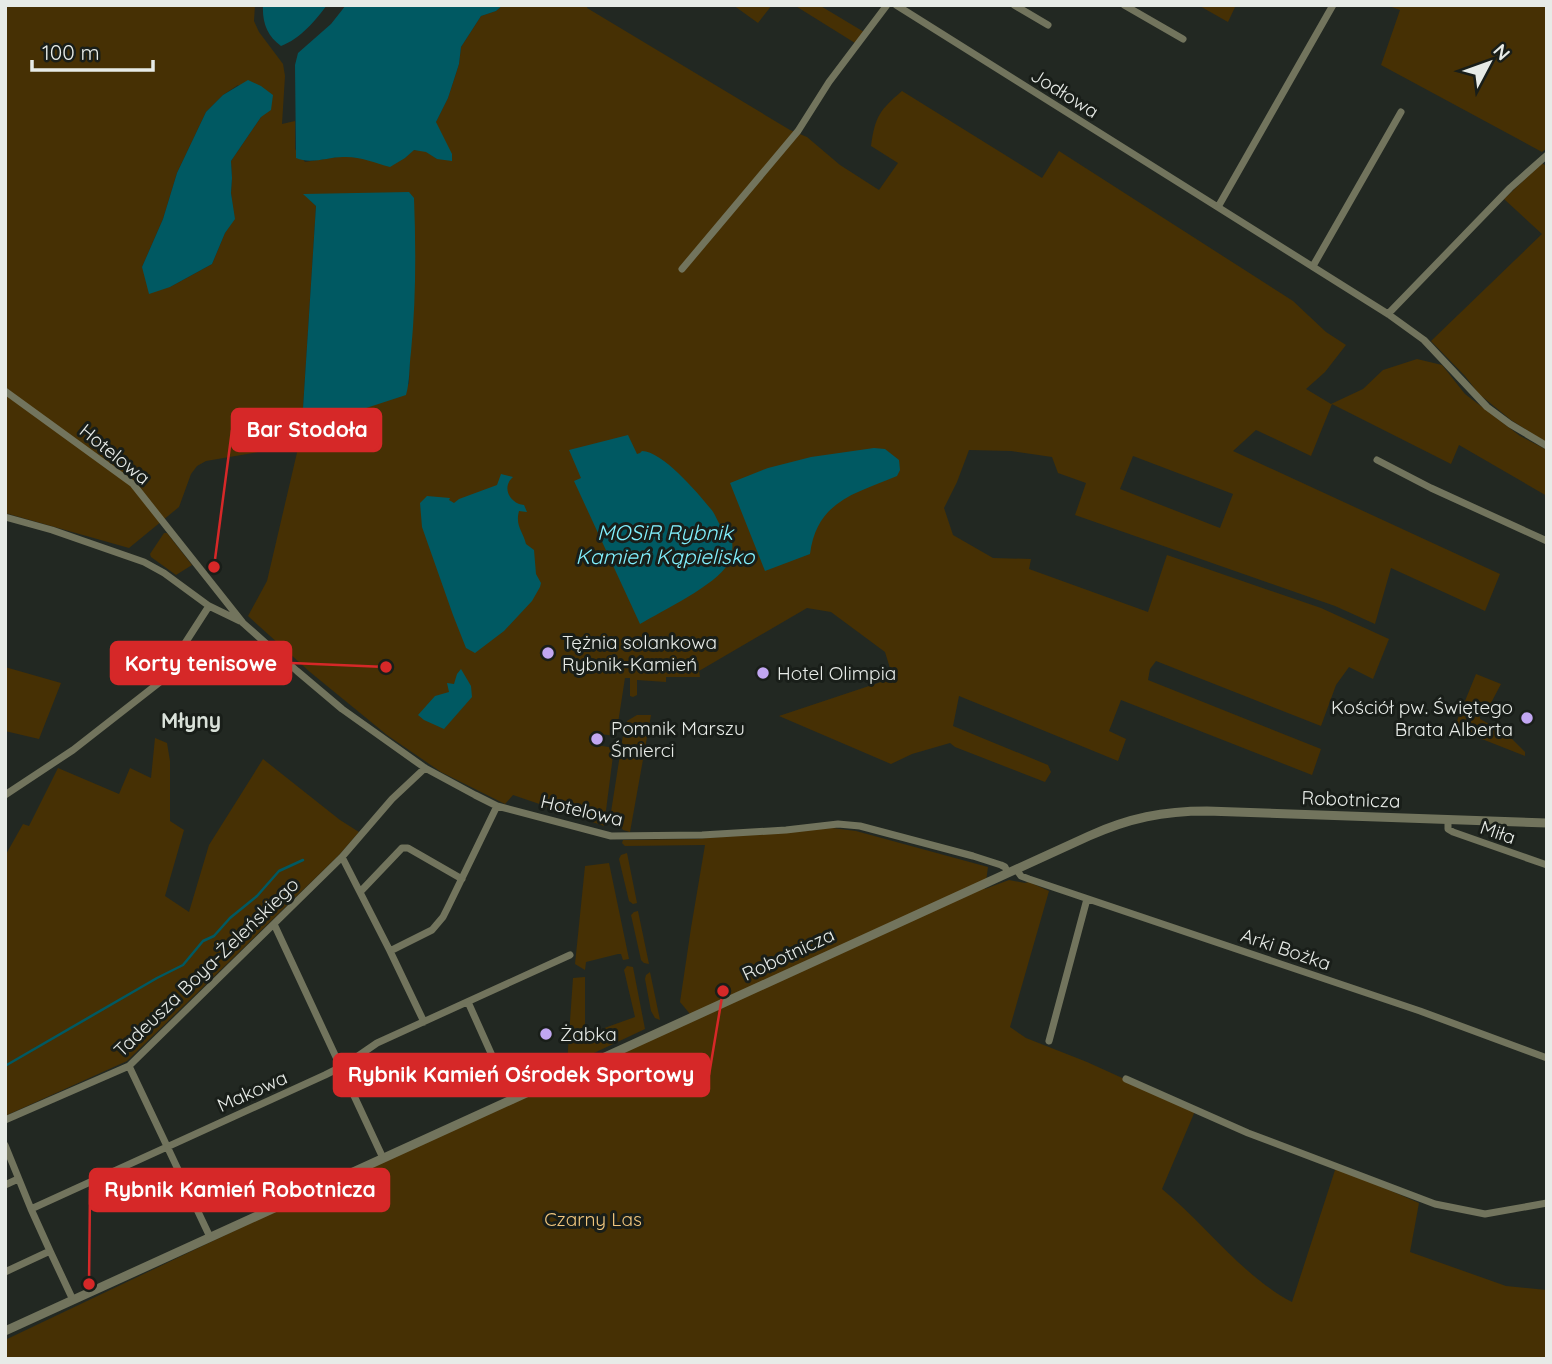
<svg xmlns="http://www.w3.org/2000/svg" width="1552" height="1364" font-family="Quicksand,sans-serif">
<style>
.green{fill:#463004;fill-rule:evenodd}
.water{fill:#005962}
.lines{fill:none;stroke-linecap:round;stroke-linejoin:round}
.stream{stroke:#005962;stroke-width:2.5}
.minor{stroke:#72745d;stroke-width:7}
.tertiary{stroke:#72745d;stroke-width:9}
.poi-dot{fill:#c2a7f2;stroke:#191e19;stroke-width:2.5}
.labels{text-anchor:middle;dominant-baseline:central;stroke-width:6;stroke-linejoin:round;paint-order:stroke}
.street-label{font-size:19px;fill:#e7ebe7;stroke:#191e19}
.poi-label{font-size:19px;fill:#e7ebe7;stroke:#191e19;text-anchor:start}
.park-label{font-size:19px;fill:#f1c67d;stroke:#191e19}
.water-label{font-size:21px;font-style:italic;fill:#82f1ff;stroke:#191e19}
.neighbourhood-label{font-size:21px;font-weight:bold;fill:#d9e1d9;stroke:#191e19}
.leader{fill:none;stroke:#d62828;stroke-width:2.5}
.callout-dot{fill:#d62828;stroke:#191e19;stroke-width:2.5}
.callout{fill:#d62828;stroke:#d62828;stroke-width:2.5}
.callout-label{font-size:21px;text-anchor:middle;font-weight:bold;fill:#fff}
</style>
<rect width="100%" height="100%" fill="#222822"/>
<path class="green" d="M5 5H255L254 21 259 32 283 64 285 76 282 124 295 121V149L305 162 343 156 361 158H405L413 150 426 151 437 159 436 122 448 98 459 64 461 47 481 16 496 11 503 5H588L587 8 790 130 807 137 840 165 879 190 898 163 871 146C875 116 880 110 902 91L1042 178 1059 151 1293 301 1326 332 1346 345 1325 372 1306 389 1331 404 1363 389 1383 370 1417 359 1442 365 1465 394 1520 436 1547 450V496L1459 445 1451 464 1332 404 1311 456 1256 430 1233 451 1500 574 1485 611 1391 568 1375 624 1335 606 1075 515 1086 483 1058 473 1052 457 1011 451 969 450 957 482 944 508 953 535 993 558 1031 559 1029 569 1148 612 1167 555 1321 608 1389 639 1373 679 1349 667 1336 685 1321 726 1156 661 1150 669 1148 680 1321 749 1312 775 1121 700 1109 731 1126 739 1118 761 959 696 953 726 1048 765 1051 772 1045 782 955 747 950 743 912 754 891 764 779 716 893 678 885 652 831 612 807 608 699 671 700 677H666V682L637 680V695L633 697 630 696V678H625L616 736 592 733 591 744 614 748 604 826 513 795 505 804 441 772 387 735 310 672 248 616 267 581 299 444 275 446 270 450 206 461 197 466 191 474 179 507 129 548 5 513ZM238 85 261 117 231 161 232 178 231 193 234 219 225 233 212 264 170 287 142 267 163 219 177 173 206 112 223 95ZM304 194 414 198 409 384 302 424 316 206ZM1133 456 1233 494 1220 528 1120 489Z
M733 5H772L758 23Z
M794 5H819L864 32 855 43Z
M1198 5H1236L1228 22Z
M1386 5H1547V148L1542 152 1381 65 1400 10Z
M1542 163 1547 167V443L1511 420 1479 394 1465 376 1431 341 1542 234 1504 199Z
M164 533H167L192 565 176 575 151 557 150 554Z
M5 667 61 683 39 739 5 731Z
M1476 674 1501 684 1492 701 1480 715V719L1506 733 1525 752V756L1454 728Z
M637 715H651L630 832 623 830 611 812 624 729 627 721Z
M155 738 167 743 170 761V821L184 830 165 896 189 912 209 845 263 759 340 820 359 832 339 855 127 1061 5 1116V856L23 824 29 826 58 768 119 794 130 768 151 778Z
M832 828 856 831 988 867 985 889 1009 880 1025 883 1029 882 1049 891 1010 1027 1026 1038 1087 1062 1195 1111 1162 1189C1206 1225 1241 1275 1292 1302L1336 1167 1419 1203 1410 1252 1506 1286 1547 1290V1359H5V1340L690 1014 680 1002 691 928 705 845 625 846 622 843 623 840 696 839Z
M627 853 637 903 633 904 629 901 619 859 621 855Z
M609 863 629 959 623 960 621 954H618L586 962 585 970 575 964 585 866Z
M638 911 649 964 644 963 641 960 631 915 634 912Z
M627 966 633 967 645 1029 577 1061 567 1064 573 978 585 977V1035L635 1017 624 970Z
M650 972 660 1020 655 1018 651 1011 645 979 646 975Z"/>
<path class="water" d="M263 5H327C316 20 300 39 281 46 267 36 262 22 263 5Z
M346 5H503L496 11 481 16 461 47 459 64 448 98 436 122 452 154V161L437 159 426 152 414 150 405 158 390 167C375 163 361 157 346 157 329 156 312 165 296 158L295 65 298 53 331 24Z
M248 80 261 86 273 95 271 110 261 117 231 161 232 178 231 193 235 219 225 233 212 264 170 287 149 294 142 267 163 219 177 173 206 112 223 95Z
M409 192 414 198C416 249 416 300 411 352 409 366 410 381 406 395L308 427 302 424 316 206 303 194Z
M628 435 637 454 640 453 642 451C662 451 697 492 710 508 715 513 717 521 721 526 725 531 729 532 731 538 734 545 732 557 728 564 716 585 662 611 640 624L574 481 581 478 569 450Z
M874 448 885 449 899 460 900 470 897 476C854 494 817 501 810 554L765 571 730 483 768 468 811 457Z
M501 474 513 477C501 487 510 504 524 505L527 512 519 511C515 526 523 531 526 544L534 550 536 574 541 583 540 587 532 601 504 631 475 653 466 648 453 615 422 527 420 503 427 496 450 498 449 500 454 503 459 499 497 485Z
M461 669 471 686 472 697 444 729 424 720 418 715 435 696 449 692 447 683 454 684 457 674Z"/>
<g class="lines">
<path class="stream" d="M5 1066 157 978 183 965 203 941 214 936 230 918 257 896 279 871 303 860"/>
<path class="minor" d="M896 5 1388 314 1424 340 1487 407 1510 424 1547 446
M1014 5 1048 25
M1124 5 1183 39
M1218 207 1333 5
M1313 266 1401 112
M682 269 798 131 829 82 887 5
M1388 314 1510 188 1547 155
M5 391 133 484 243 623 297 671 342 709 425 768 475 795 497 806 611 836 702 835 786 830 838 824 860 826 973 856 1001 865 1005 867 1008 873
M1377 460 1431 488 1547 541
M5 517 52 530 144 562 164 573 209 606 240 621
M5 795 73 750 160 682 209 606
M1448 821V829L1453 832 1547 865
M342 857 392 799 425 768
M1016 869 1021 876 1029 879 1420 1011 1547 1058
M361 891 402 848H408L462 879
M274 924 383 1158
M390 951 424 1022
M468 1002 512 1100
M1049 1041 1087 899
M129 1066 210 1237
M1126 1079 1248 1133 1435 1204 1485 1214 1547 1203
M5 1120 129 1066 342 857 390 951 432 930 443 917 448 907 497 806
M5 1145 31 1209
M5 1185 18 1179
M50 1251 73 1300
M5 1272 50 1251 31 1209 325 1075 345 1065 377 1043 570 955"/>
<path class="tertiary" d="M5 1331 1089 836C1129 818 1163 811 1207 811L1547 823"/>
</g>
<g class="poi-dot">
<circle cx="548" cy="653" r="7"/>
<circle cx="763" cy="673" r="7"/>
<circle cx="1527" cy="718" r="7"/>
<circle cx="597" cy="739" r="7"/>
<circle cx="546" cy="1034" r="7"/>
</g>
<g class="labels">
<g class="street-label">
<text transform="translate(1065 93) rotate(32)">Jodłowa</text>
<text transform="translate(115 454) rotate(39)">Hotelowa</text>
<text transform="translate(1351 799) rotate(2)">Robotnicza</text>
<text transform="translate(582 810) rotate(13)">Hotelowa</text>
<text transform="translate(1498 832) rotate(19)">Miła</text>
<text transform="translate(1286 949) rotate(19)">Arki Bożka</text>
<text transform="translate(788 954) rotate(-25)">Robotnicza</text>
<text transform="translate(206 967) rotate(-44)">Tadeusza Boya-Żeleńskiego</text>
<text transform="translate(252 1091) rotate(-24)">Makowa</text>
</g>
<g class="poi-label">
<text x="562" y="642">Tężnia solankowa<tspan x="562" dy="22">Rybnik-Kamień</tspan></text>
<text x="777" y="673">Hotel Olimpia</text>
<text x="1513" y="707" text-anchor="end">Kościół pw. Świętego<tspan x="1513" dy="22">Brata Alberta</tspan></text>
<text x="611" y="728">Pomnik Marszu<tspan x="611" dy="22">Śmierci</tspan></text>
<text x="560" y="1034">Żabka</text>
</g>
<g class="park-label">
<text x="593" y="1219">Czarny Las</text>
</g>
<g class="water-label">
<text x="665" y="532">MOSiR Rybnik<tspan x="665" dy="24">Kamień Kąpielisko</tspan></text>
</g>
<g class="neighbourhood-label">
<text x="191" y="720">Młyny</text>
</g>
</g>
<path class="leader" d="M214 567L232 430M386 667L291 663M723 991L709 1075M89 1284L90 1190"/>
<g class="callout-dot">
<circle cx="214" cy="567" r="7"/>
<circle cx="386" cy="667" r="7"/>
<circle cx="723" cy="991" r="7"/>
<circle cx="89" cy="1284" r="7"/>
</g>
<g class="callout">
<rect x="232" y="409" width="149" height="42" rx="7"/>
<rect x="111" y="642" width="180" height="42" rx="7"/>
<rect x="334" y="1054" width="375" height="42" rx="7"/>
<rect x="90" y="1169" width="299" height="42" rx="7"/>
</g>
<g class="callout-label">
<text x="307" y="437">Bar Stodoła</text>
<text x="201" y="671">Korty tenisowe</text>
<text x="521" y="1082">Rybnik Kamień Ośrodek Sportowy</text>
<text x="240" y="1197">Rybnik Kamień Robotnicza</text>
</g>
<rect width="1552" height="1364" fill="none" stroke="#e7ebe7" stroke-width="14"/>
<g transform="translate(1489 63) rotate(49)" stroke="#191e19" stroke-width="5" paint-order="stroke">
<path d="M0-5L12 26L0 18L-12 26Z" fill="#e7ebe7"/>
<text y="-10" font-size="19" font-weight="bold" text-anchor="middle" fill="#e7ebe7">N</text>
</g>
<path d="M32 60v10h121v-10" fill="none" stroke="#e7ebe7" stroke-width="3.5"/>
<text x="42" y="60" font-size="21" fill="#e7ebe7" stroke="#191e19" stroke-width="5" paint-order="stroke">100 m</text>
</svg>
